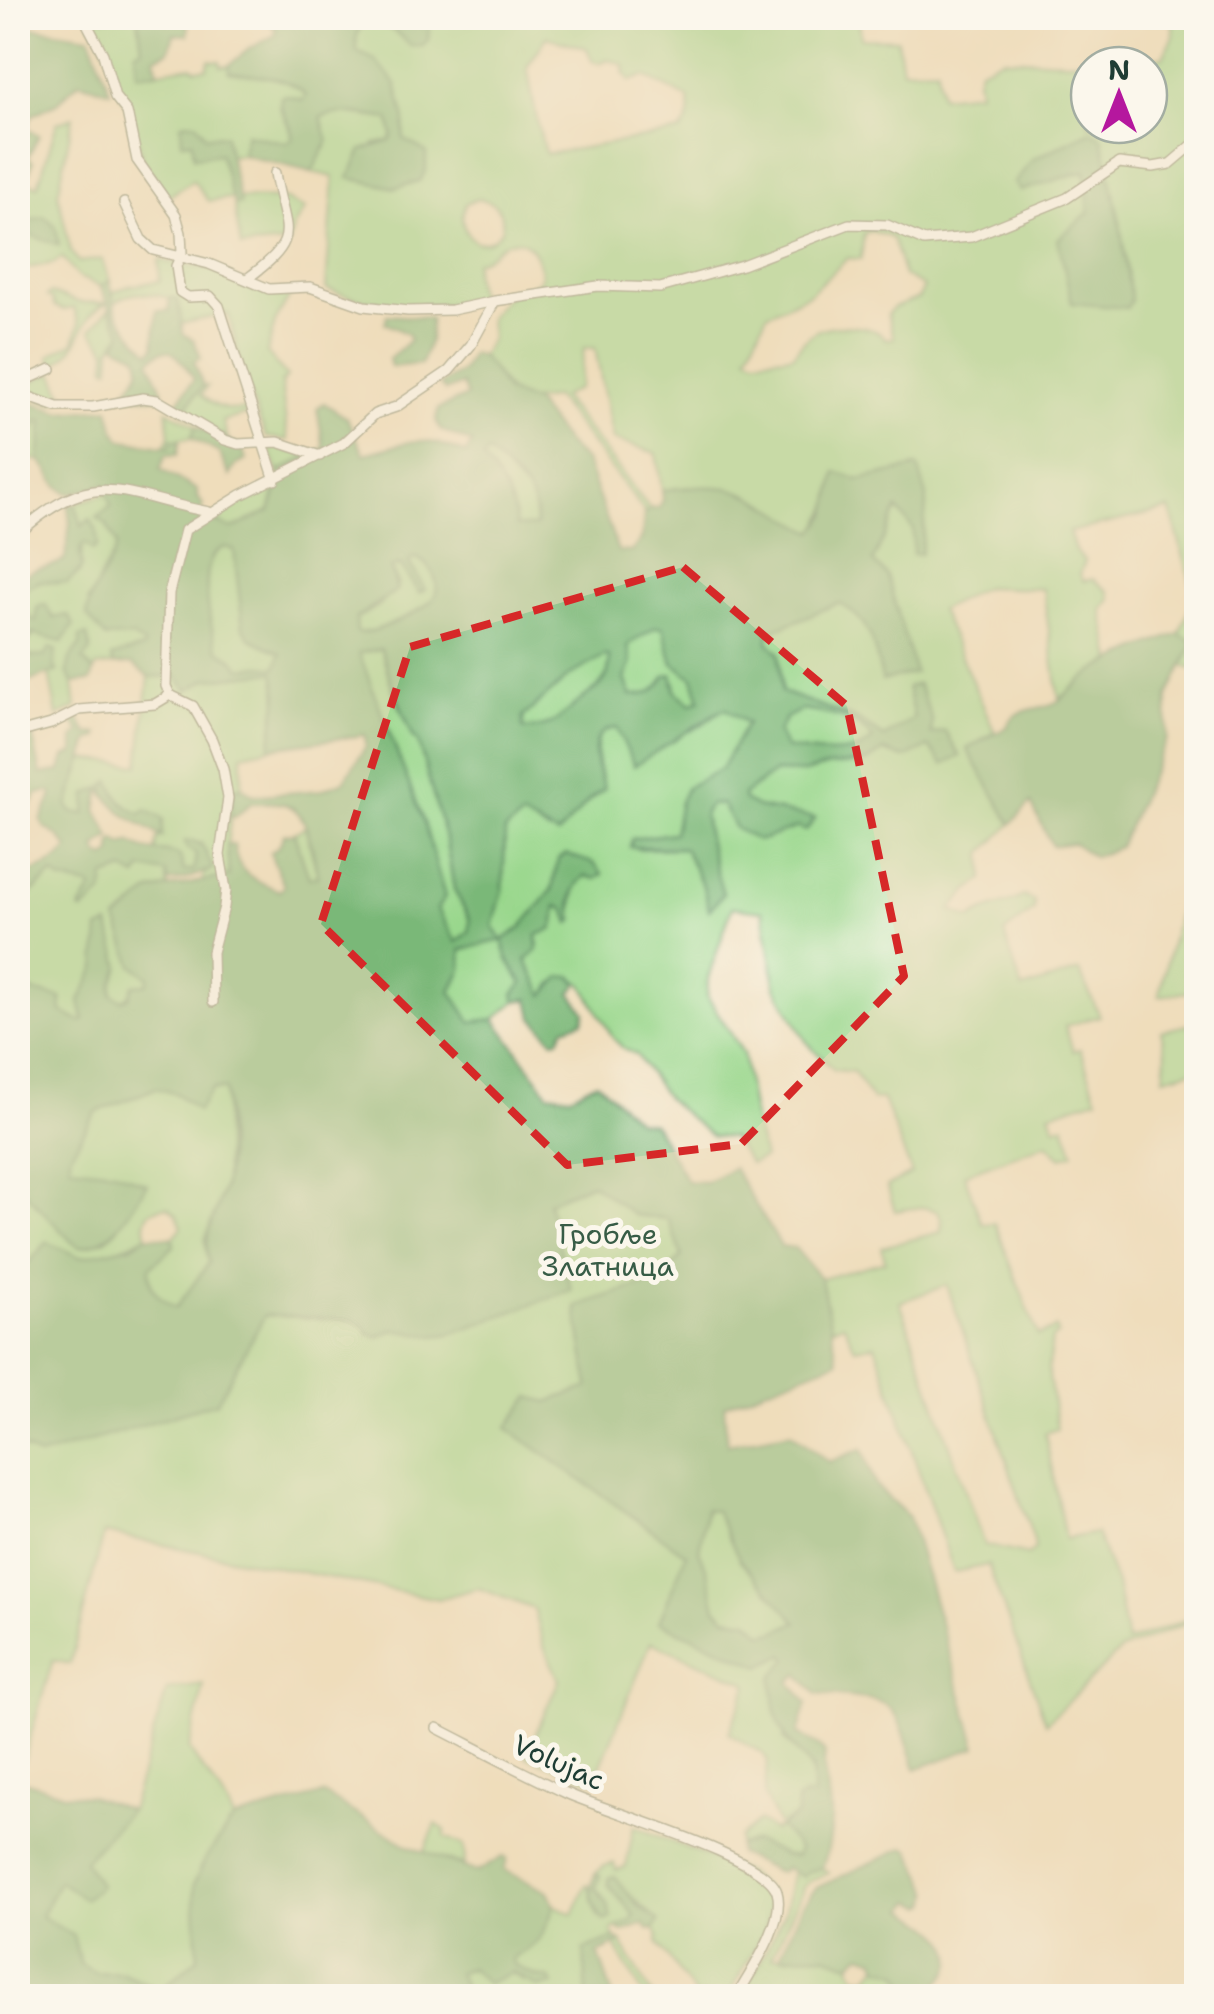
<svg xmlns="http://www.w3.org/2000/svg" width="1214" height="2014" font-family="'Shantell Sans',sans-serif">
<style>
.green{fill:#99d78c;stroke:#5c8a60;stroke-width:2.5;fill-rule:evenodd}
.forest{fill:#7ab878;stroke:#4c7a56;stroke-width:2.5;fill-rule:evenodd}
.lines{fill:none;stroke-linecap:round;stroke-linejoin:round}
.street-casing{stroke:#878d78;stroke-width:12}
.street{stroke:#fff;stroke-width:9}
.marked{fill:none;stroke:#d62828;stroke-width:8;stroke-dasharray:20 12;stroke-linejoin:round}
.labels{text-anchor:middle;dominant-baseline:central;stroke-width:10;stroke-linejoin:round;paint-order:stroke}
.park-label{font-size:28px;fill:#375c46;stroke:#fbf7ec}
.street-label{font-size:28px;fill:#1f3d34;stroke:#fbf7ec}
</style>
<rect width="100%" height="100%" fill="#fbf7ec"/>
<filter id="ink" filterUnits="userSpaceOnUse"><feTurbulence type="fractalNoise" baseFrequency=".01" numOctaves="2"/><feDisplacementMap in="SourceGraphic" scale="20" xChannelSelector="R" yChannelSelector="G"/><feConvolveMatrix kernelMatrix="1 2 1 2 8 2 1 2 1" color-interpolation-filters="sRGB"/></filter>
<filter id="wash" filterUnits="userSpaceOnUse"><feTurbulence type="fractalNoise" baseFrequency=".0048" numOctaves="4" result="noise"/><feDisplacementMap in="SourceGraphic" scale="40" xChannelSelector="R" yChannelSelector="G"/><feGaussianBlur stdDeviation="2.25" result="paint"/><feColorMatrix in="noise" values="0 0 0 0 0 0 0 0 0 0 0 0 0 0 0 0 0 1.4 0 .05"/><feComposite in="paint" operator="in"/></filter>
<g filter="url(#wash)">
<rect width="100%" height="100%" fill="#efddbb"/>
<path class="green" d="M89 18H138L142 49 137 74 192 66 195 69 207 68 209 60 220 61 221 66 229 65 230 72 280 78 292 82 306 95 303 100 285 95 279 106 292 133V139L287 143 246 134 242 155 228 156 225 136H205L197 124H181L183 142 192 141 220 154 232 198 208 201 193 180 168 197 142 160 131 110 121 96 107 53Z
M430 18H859L861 38 897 39 902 69 937 68 941 96 979 92 977 79 980 69 1002 58 1065 61 1163 57 1174 36 1173 25 1168 21 1145 22 1136 18H1196V670L1183 666 1194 642 1179 634 1195 596 1170 509 1069 532 1075 551 1085 561 1080 574 1083 581 1093 579 1109 592 1110 600 1102 610 1112 660 1080 681 1059 700 1043 589 985 587 940 610 995 732 967 749 1011 824 983 853 984 879 969 890 951 910 971 919C987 906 1005 907 1023 896L1034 901V910L1004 933 1022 989 1079 971 1100 1016 1065 1026 1073 1051 1080 1049 1097 1098 1050 1113 1055 1127 1064 1125 1074 1153 1061 1157 1047 1143 964 1174 982 1224 995 1223 1038 1336 1056 1328 1058 1334 1052 1339 1048 1369 1057 1429 1045 1433 1065 1539 1096 1533 1116 1584 1127 1642 1196 1616V1619L1121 1650 1046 1723 988 1565 954 1572 875 1345 855 1348 844 1324 830 1328 821 1279 885 1261 882 1247 941 1232 942 1219 937 1211 922 1207 895 1211 887 1186 912 1174 883 1099 872 1100 854 1072 834 1070 806 1041 776 987 763 911 732 907 708 978 707 996 743 1053 753 1116 764 1158 750 1164 732 1138 711 1136 667 1099 636 1054 624 1049 613 1038 583 985 571 976 553 983 544 996 526 960 539 945 536 935 555 924 557 906 572 913 576 884 585 876 602 874 555 872C554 901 526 926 503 940L508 960 523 984 515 994 516 1001 495 1019 471 1022 451 992 462 969 460 950 493 926 503 889 505 831 522 816 549 832 604 789C577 696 629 737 685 732 699 731 712 714 726 708L747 724 721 769 687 788 674 833 632 839 637 849 684 848 703 886 710 909 723 894C714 867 707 840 704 812L709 805 722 804 736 828 765 839 814 818 757 807 744 800 743 795 759 781 775 772 804 773 829 766 867 762 884 751 904 758 929 747 959 756 945 731 931 735 930 727 907 688 914 718 885 738 857 719 782 692 779 653 768 643V632L839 603C872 620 875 646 882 681L873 562 897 508 913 529 914 553 927 496 917 467 859 480 829 507 815 532 700 486 662 490 656 453 613 440 595 348H584L579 388 562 397 650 509 644 515 643 510 555 397C507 409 508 384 481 356L491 338 489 318C495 310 501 300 510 294 522 286 546 289 540 267 538 260 534 251 529 246 523 240 515 239 507 242 496 247 492 257 475 262L474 274 479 300C426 312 376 307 326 289L334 177 312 172 319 153 326 148 321 117 337 112 389 119 393 135 390 141 375 144 350 178 396 188 426 152 404 139 402 133 405 120 396 84 375 60 357 52 356 39 360 26C381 16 396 32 411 46H423ZM547 37 587 48 592 61 599 63 608 59 625 65 624 72 630 81 644 76 688 98C692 113 689 120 680 132L546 154C536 125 533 96 527 67ZM1089 65H1149V125H1089ZM1085 171 1120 223 1131 300 1089 212ZM478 199C511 201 511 246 476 242 462 231 459 219 466 203ZM872 231 892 238 904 276 924 287 919 298 893 308 887 314 894 338 886 339C875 324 833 323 816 331 806 336 800 346 793 355L756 359 748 355 767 314 809 294 848 258 861 259 864 233ZM947 1285 1034 1541 1035 1549 1028 1555 984 1545 900 1302Z
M73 117 58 194 71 252 79 262 102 259 110 281 100 286 78 277 62 257 54 263 18 270V197L25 181 38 186 57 123Z
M238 198 284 199 305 209 294 226 289 243 241 247 234 205 240 204Z
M159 260 212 269 269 292 291 294 275 322 267 353 287 377 281 383 288 440 266 437 244 379 228 314 179 324 177 299C154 296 134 287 114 303L113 292 129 286 160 281Z
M51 293 78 302 107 303C77 316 85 350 53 365L49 356 74 342 79 324 74 308 64 310 54 306 53 300 47 296Z
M109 309 122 332 111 348 110 368 106 367 107 350 91 330Z
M53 372 65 398 54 403 20 392 24 385Z
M203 386H207L201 395C215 408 231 413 249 408L251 413 223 421 228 439 183 412Z
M167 410 196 426 191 438 173 440 169 447 165 445 170 436Z
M39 420H43L44 425 39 460 18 458V440Z
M268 446 309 455 278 472Z
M489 452 533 498 536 526 516 527C514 499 500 480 483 459Z
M277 484 270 511 232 529 221 526 216 520 241 499Z
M108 493 111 506 106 524 117 545C114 557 110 559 105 568 98 580 97 589 88 601L144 644V648L112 657 113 665 96 667 94 672 83 659 81 645 71 657 67 672 73 683 76 708 57 716 49 674 57 671 45 656 30 657 22 646 53 618 36 622 30 619 19 593 40 581 67 583 80 572 84 526 78 522 75 503Z
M226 547 234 549 243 627 251 639 281 653 277 668 260 666 241 669 232 658 218 650C210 626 194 555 226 547Z
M413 556C429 561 446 586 431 601 420 612 371 636 356 632V619L380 605 398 584 391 568 400 564 419 593 424 589 408 562Z
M656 627 664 628 673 663 693 678 700 700 691 704 676 692 675 681 666 676C656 691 649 696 631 695L625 679 631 664 628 645Z
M381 649 392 688 413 736 418 741 446 841 454 889 470 920 469 932 456 942 437 909 424 823 358 652Z
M604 656H609C611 683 596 687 580 701 560 717 552 730 523 729V717L569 676Z
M274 672 278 695 270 748 242 754V787L234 789 227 845 230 876 202 882 204 874 213 868 201 843 192 849 196 854 194 870 183 872 155 851 158 837H162C142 816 121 808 110 781L105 785V795L101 789 86 804V814L73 813 67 806 84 759 139 765 149 677 176 676 187 690 207 679Z
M801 710C827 713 856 717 873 739 856 760 808 752 785 748L777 732 786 718Z
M305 827 318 876 309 879 294 833Z
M148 868 166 873 168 888 151 891 129 911 149 977 147 984 122 1000 112 995V985L120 967 99 951 96 968 80 1001 85 1020 81 1022 61 1012V998L31 991 18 983V904L54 874 60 880 90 886 92 889 80 908 102 887 105 877 124 870 137 877 142 869Z
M1196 893V991L1159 996 1182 896Z
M1196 1023V1069L1164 1077 1166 1054 1161 1031Z
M156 1088 177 1094 225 1089V1183L205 1240 209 1263 176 1308C158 1297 148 1290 150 1267L174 1246 173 1238 182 1227 177 1215 168 1207C149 1207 141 1219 147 1236 113 1256 71 1258 32 1260L18 1276V1185L72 1242 104 1241 116 1230 146 1185 70 1166V1155L96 1112Z
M592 1183 634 1215 668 1219 682 1256 662 1278 576 1307 589 1387 548 1402 508 1428 686 1554 660 1622 761 1666 784 1654 788 1659 784 1739C805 1761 816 1764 813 1797L797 1801V1816L783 1823 800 1849 796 1856 784 1855 755 1841 738 1846 739 1838 759 1821 774 1831 780 1827 764 1796 768 1761 763 1754 729 1733 748 1686 745 1682 651 1642 594 1782 526 1756 559 1680 544 1647 534 1609 478 1588 438 1599 104 1533 70 1664 53 1660 18 1779V1445L39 1457 254 1333 265 1315 352 1320 364 1326 393 1330 571 1290 548 1202Z
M706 1509 716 1511 740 1560 798 1621 775 1632 763 1634 748 1620 726 1617 716 1608 699 1551Z
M204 1685 189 1749C205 1776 222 1789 234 1819L206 1858 194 1884 198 1958 160 1990 123 1973 94 1972 80 1964 73 1936 41 1916 59 1881 84 1861 130 1810 167 1690Z
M436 1824 445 1830V1837L464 1845 465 1866 424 1852Z
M634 1826 748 1873 769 1893 770 1906 766 1928 728 1996H696L658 1943V1936L654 1929 658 1921 622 1888 609 1886 634 1915 632 1920 612 1931 615 1938 584 1950 587 1996H467L458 1972C478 1966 507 1966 523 1981L550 1979 536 1976 514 1965 512 1959C541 1942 544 1936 554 1905L573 1914 586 1885 589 1886 598 1915 603 1896 596 1888 599 1876 595 1874 604 1866 614 1863 616 1870 626 1867Z
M822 1868 829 1873 810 1881 804 1887 772 1957 825 1955 851 1964 853 1971 857 1976 868 1977 878 1966 899 1972 913 1993 908 1996H859L846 1990 837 1996H743L785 1911 793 1870 802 1877 807 1872Z
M621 1942 653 1996H644L615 1946Z"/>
<path class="forest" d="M138 18H189L188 35 174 34 169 51 155 57 158 72 137 74 135 51 142 48Z
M264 18H430L428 40 423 46H411C396 32 381 16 360 26L356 39 357 52 375 60 396 84 405 120 404 139 426 152V170L420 181 396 188 349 178 362 150 390 141 393 135 389 119C365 115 344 110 321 117L328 141 312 172 242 155 246 134 287 143 292 139C294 124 278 113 281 97L285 95 303 100 306 95C285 74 258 76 229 72V65L249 49 275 35 276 29Z
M18 25 90 36 110 91 79 82 57 103 32 115 27 129 39 135 28 157 33 162 18 197V96L23 80 18 74Z
M185 122 197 123 206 136 225 135 240 204 234 205 220 154 194 157 192 141 182 142 181 124Z
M1091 131 1102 137 1120 223 1131 300 1127 308 1072 303 1058 239 1089 212 1085 171 1020 191 1014 183 1033 159Z
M44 217C57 223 57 232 59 245L32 236 28 231 30 220Z
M110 281C112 290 113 298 115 306 117 318 140 344 150 352L154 348 157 310 169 311V298L178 299 183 334 194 340 201 358 194 362 203 386 183 410 175 406 194 379C183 361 168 337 150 361L163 393 160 398 129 396 126 391C136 378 144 371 137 355L116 345 122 332 100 286Z
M387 315 430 318V339L421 364 391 367 389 359 410 340 407 334 385 323Z
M471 354 481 356 490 366 507 392 535 402 567 444 586 462 618 551 631 552 642 538 644 515 650 509 659 508 663 500 662 490C684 488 705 485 727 488 758 494 786 519 814 532L827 515 836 472 859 480 918 467 927 496 921 554H913V529L897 509 873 561 887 576 915 673 882 681C875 646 872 621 839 603L769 632 768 642 779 653 782 692 857 719 884 737 914 718 907 687 918 684 932 720 931 734 945 731 960 756 943 765 929 747 904 758 884 751 867 762 829 766 804 773 775 772 743 795 744 800 757 807 815 818 806 831 798 827 758 841 735 828 722 804 709 805 704 812C707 841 715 867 723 894L709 910 703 886 684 848 630 847 632 839 674 833 680 802 687 787 721 769 747 723 726 709 719 711 634 766 617 728C583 731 597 767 604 789L591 798 558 835 522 817 505 831 503 889 493 926 502 940 520 929 552 890 558 859 566 854 593 863 603 874 596 879 585 876C571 888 569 902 574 920L570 923 565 909 557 906 553 929 537 935 538 950 526 960 544 995 561 977 571 976 578 984 571 993 585 1012 583 1021 564 1028 559 1039 553 1040 533 1017 529 999 516 1001 514 994 523 983 508 960 502 940 461 950 462 969 451 991 471 1022 495 1019 548 1093 570 1096 597 1082 638 1121 653 1123 687 1181 705 1182 733 1168 781 1246 795 1248 821 1279 838 1361 724 1405 727 1444 791 1432 829 1462 862 1449 876 1486 909 1517 977 1747 916 1769C891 1692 896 1702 817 1694L798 1674 790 1682 807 1703 798 1734 819 1746 825 1753C822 1775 827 1782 830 1802 833 1824 830 1848 822 1868L807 1872 803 1877 785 1867 781 1872 776 1871 738 1854V1846L755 1841 784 1855 796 1856 799 1849 780 1827 797 1816V1801L802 1796H813V1769C779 1731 776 1730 772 1677L788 1659 784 1654 761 1666 659 1622 686 1554 507 1428 530 1397 548 1402 589 1387 576 1306 662 1278 682 1256 668 1219 634 1215 591 1183 548 1202 571 1290 450 1334 435 1336 393 1330 378 1337 368 1334 364 1326 352 1320 265 1315 217 1402 39 1457 18 1445V1275L47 1242 80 1257 131 1246 147 1236 173 1238 174 1246 150 1267C148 1290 158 1297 176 1308L209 1263C201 1231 217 1215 224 1186 230 1157 227 1118 225 1089H212L198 1111 177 1094 156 1088 96 1112 70 1155V1166L115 1171 147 1184C129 1211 115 1244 79 1247L72 1242 18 1185V984L31 991 61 998 62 1012 81 1022 84 1020 80 1001 96 968 99 929 109 925 120 967 112 985V995L122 1000 129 997 133 985 147 984 149 977 133 966 117 920 151 891 229 876 227 845H234C237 875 254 880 280 891L284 886 270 853 279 846 284 834 294 833 309 878 318 876C312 854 310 810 284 804 274 802 262 803 251 803L235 817H230L234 788 242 787 253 795H262L321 790 344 781 366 746 365 735 270 748 278 695 274 672 207 679 188 690 176 676 149 677 132 664 113 665 112 657 143 648 144 644 132 637 106 638 87 616C88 589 111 570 117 545L106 524 97 518 111 506 105 485 70 494C47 483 54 471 39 460L43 420H39L29 437 18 440V408L22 399 62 412 109 408 115 431 122 440 169 447 172 440 180 442 177 455H166L160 469 197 490V496L203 505 200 515 232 529 270 511 280 481 278 472 324 448 317 408 324 403 347 418 364 454C415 443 413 431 466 454L472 443 441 430 436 420 438 409 467 396 462 384 445 391 440 385 461 372ZM488 452C510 473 540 493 536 526H516C514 499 500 480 483 459ZM225 547 234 550 243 627 251 639 281 653 276 668 260 666 241 669 232 658 218 650C210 626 194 555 225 547ZM413 557C429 561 446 586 431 601 419 613 371 636 357 632L356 618 397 590 391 568 400 565 419 593 425 590 409 562ZM656 627 663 628 673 663 693 678 700 700 691 704 676 692 672 674 666 676C656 691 650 696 631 695L625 679 631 664 628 645ZM381 649 392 685 413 736 418 741 446 841 454 889 470 920 469 932 456 942 437 909 445 897 424 823 359 653ZM604 656H609C612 683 596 687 580 701 560 717 552 730 523 728V717L569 676ZM801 710C827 713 857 717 873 739 855 760 808 752 785 748L778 732 786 718ZM706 1509 716 1511 740 1560 797 1622 775 1632 763 1634 748 1620 726 1617 716 1608 707 1570 699 1551Z
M196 426 241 447 247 460 236 465 230 476 219 453 191 438Z
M75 503 82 526 90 519 96 529 98 545 93 550 84 543 80 550 82 568 67 583 40 581 19 593 30 619 36 621 37 608 45 604 53 618 68 615 74 625 62 642 32 634 22 646 30 657 45 656 50 648 56 650 54 664 57 671 18 686V637L22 634 18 626V587L26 582 25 575C37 565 52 570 65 559L70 523 68 506Z
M1179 634 1194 642 1168 696 1167 739 1119 847 1094 857 1073 843 1052 846 1031 803 1011 824 967 749 1007 727C1014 705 1043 712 1060 700 1069 693 1076 684 1084 678 1114 658 1145 645 1179 634Z
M87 635 91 651 83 660 94 672 91 681 73 683 67 672 71 657 80 645V637Z
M77 716 87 733 98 734V738L89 741 68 806 73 813 86 814 87 794 101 788 97 810 111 837 96 847 98 854 105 858 112 854V842L115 840 123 845 130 842C154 857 162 846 180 856L184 871 194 870 196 854 187 848 185 841C203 838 206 853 213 869L186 879 168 882 166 873 142 869 137 877 124 870 105 877 103 893 83 911 80 909 92 889 90 886 60 880 53 874 18 904V873C34 874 61 862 68 848L58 836 44 827 41 821 52 796 50 791 37 794 18 827V736L32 733 41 774 61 771 65 757 74 753V737L80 732 69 718Z
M111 781C117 800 123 807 141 814L146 810 163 819 162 837 123 814 105 795V785Z
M18 1779 64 1794 90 1796 130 1810 84 1861 100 1886 84 1899 59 1881 41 1916 73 1936 80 1964 94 1972 123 1973 161 1990 198 1958 194 1884 206 1858 234 1819 324 1794 408 1846 477 1872 503 1857 507 1859 504 1870 548 1892 554 1905C544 1937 541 1941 512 1959L514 1965 536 1976 550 1979 553 1984 538 1988 513 1972 486 1984 471 1968 458 1972 467 1996H18Z
M905 1847 910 1849 931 1893 929 1904 924 1906 912 1901 906 1909C923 1921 957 1938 952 1964 949 1975 934 1987 927 1996H908L912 1992 899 1972 878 1966 876 1959 861 1954 851 1964 825 1955 780 1956 803 1905 816 1888Z
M595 1874 600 1876 596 1888 607 1904 611 1918 604 1921C594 1908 587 1891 595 1874Z
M614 1876 638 1906 659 1921 654 1929 648 1930 644 1924 622 1932 617 1928 632 1920 634 1915 609 1886 608 1878Z
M615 1938 621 1942 598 1953 613 1996H587L584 1950Z"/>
</g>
<g filter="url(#ink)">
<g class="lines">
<defs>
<path id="street" d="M84 18 103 54 115 97 127 112 137 160 176 215 181 233 182 253 176 266 180 292 188 297 210 296 219 306 275 480
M124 203 141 239 153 250 209 264 269 289 310 287 364 306 408 311 452 310 495 301
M248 278C304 237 285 233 275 173
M18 388 22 382 51 369
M18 393 57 407H93L143 398 157 400 225 440 238 444 278 442 320 456
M18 534C97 463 122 496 209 512
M18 733 51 724 79 710 155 704 170 695
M213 1002 212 952 224 907 226 890 220 855 228 798 223 769 212 740 193 706 170 695 166 686 169 593 185 530 241 495 344 443 375 414 396 407 449 371 471 345 495 301 598 286 660 288 742 265 849 224 887 225 924 241 971 237 1067 198 1119 163 1153 167 1170 164 1196 142
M437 1728C480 1750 523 1773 566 1793 604 1811 767 1856 777 1892 786 1921 751 1971 737 1996"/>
</defs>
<use href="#street" class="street-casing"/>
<use href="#street" class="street"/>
</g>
</g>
<path d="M0 0H1214V2014H0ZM683 567 847 706 904 976 741 1144 567 1165 321 924 410 647Z" fill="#efddbb" fill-opacity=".55" fill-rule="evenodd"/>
<path class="marked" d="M683 567 847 706 904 976 741 1144 567 1165 321 924 410 647Z"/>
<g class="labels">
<g class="park-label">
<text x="608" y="1234">Гробље<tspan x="608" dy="32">Златница</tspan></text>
</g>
<g class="street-label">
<text transform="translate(559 1762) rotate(24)">Volujac</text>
</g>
</g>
<rect width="1214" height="2014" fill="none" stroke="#fbf7ec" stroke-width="60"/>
<g transform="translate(1119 95)"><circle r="48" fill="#fbf7ec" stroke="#a3ada2" stroke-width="2.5"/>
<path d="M0-8L18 38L0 25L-18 38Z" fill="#b5179e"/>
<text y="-15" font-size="28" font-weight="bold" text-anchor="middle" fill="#1f3d34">N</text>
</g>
</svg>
